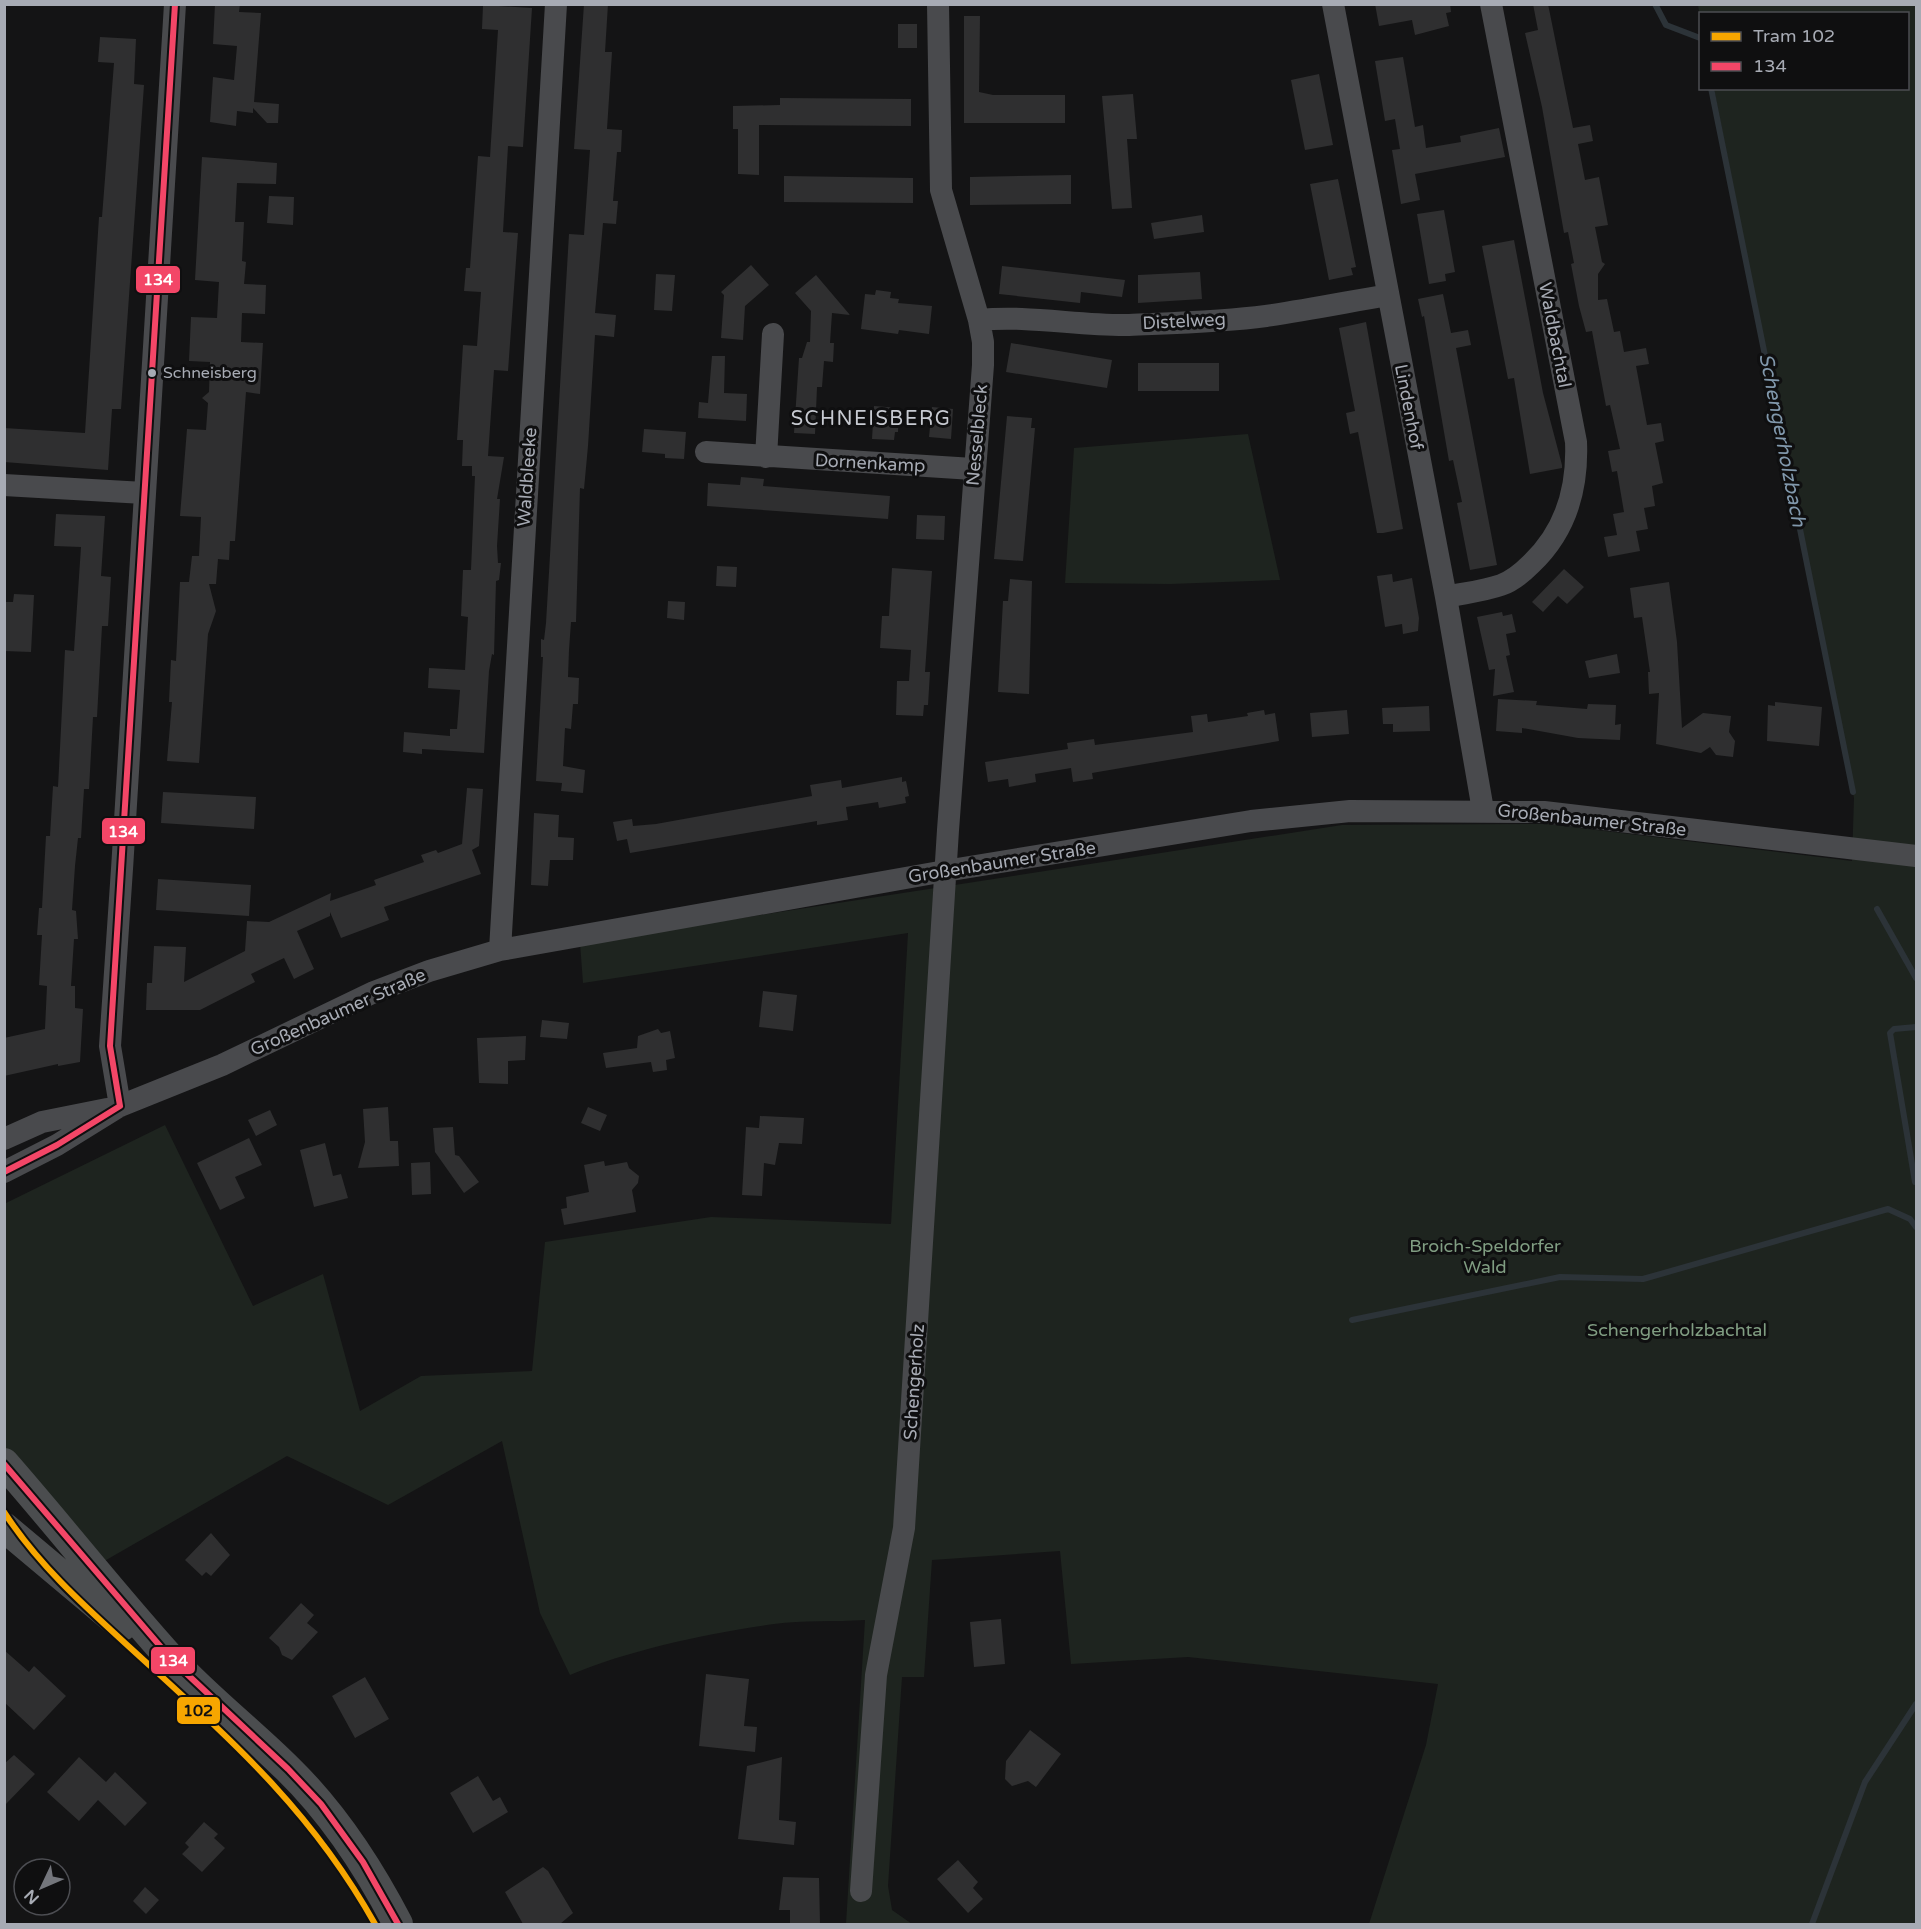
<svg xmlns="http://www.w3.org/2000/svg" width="1921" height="1929" font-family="'Varela Round',sans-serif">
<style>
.green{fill:#1e241f}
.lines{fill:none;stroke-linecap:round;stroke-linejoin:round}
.stream{stroke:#2c3338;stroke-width:6}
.building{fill:#2f2f30}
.minor{stroke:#494a4d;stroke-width:22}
.major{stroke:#4b4d4f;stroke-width:30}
.bus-1-casing{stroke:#0f0f10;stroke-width:10}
.bus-1{stroke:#f34667;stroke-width:6}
.tram-1-casing{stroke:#0f0f10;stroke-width:10}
.tram-1{stroke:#f7a600;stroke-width:6}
.bus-dot{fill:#a7abb4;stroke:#0f0f10;stroke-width:2}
.labels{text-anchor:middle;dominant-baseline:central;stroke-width:6;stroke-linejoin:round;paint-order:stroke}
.bus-label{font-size:16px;fill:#a7abb4;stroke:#0f0f10;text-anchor:start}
.street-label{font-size:18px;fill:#a7abb4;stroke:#0f0f10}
.park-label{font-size:18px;fill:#809d82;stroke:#0f0f10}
.neighbourhood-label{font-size:20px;letter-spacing:1.5px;fill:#c7cad1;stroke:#0f0f10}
.water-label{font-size:20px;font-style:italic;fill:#8198ac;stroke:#0f0f10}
.line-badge{stroke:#0f0f10;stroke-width:2}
.badge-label{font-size:16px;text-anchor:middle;font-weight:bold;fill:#fff}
.pale-badge-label{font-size:16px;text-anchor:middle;font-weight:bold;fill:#111}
</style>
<rect width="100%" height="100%" fill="#141415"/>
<path class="green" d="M1698 5H1916V1924H1369L1426 1745 1438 1684 1188 1657 1071 1664 1060 1551 932 1560 924 1677H902L888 1886 892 1910 912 1924H846L865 1620C835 1622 803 1620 774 1624 710 1633 628 1650 570 1675L540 1613 502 1441 388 1505 287 1456 101 1563 5 1454 4 1204 165 1125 253 1306 323 1274 360 1411 421 1376 532 1371 545 1242 711 1217 891 1224 908 933 583 983 580 943 1342 825 1547 824 1852 861 1854 798 1714 89 1908 88V14H1700V18Z
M1248 434 1280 580 1170 584 1065 583 1074 448Z"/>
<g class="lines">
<path class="stream" d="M1655 4 1666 25 1700 38
M1711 88 1853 792
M1877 909 1916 978
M1915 1182 1890 1033 1894 1029 1916 1027
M1352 1320 1560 1277 1643 1279 1888 1209 1910 1219 1916 1227
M1812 1924 1865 1782 1916 1704"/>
</g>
<path class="building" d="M215 4H240L239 12 261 13 254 102 279 104 278 123H267L253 108V113L237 111 236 126 210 122 213 77 234 80 237 46 213 44Z
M584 4H608L605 52H612L607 129 622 130 621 152H617L613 201H618L616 224 603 223 595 313 616 315 614 337 595 335 588 446 584 489 580 488 576 622H571L569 650 568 677 579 678 578 704H573L571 729 565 728 563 766 585 770 583 793 561 791 562 783 536 781 543 657H541V639L544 640 546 623 569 234 584 235 590 150 574 149Z
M1375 4H1450L1451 12 1446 13 1449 26 1415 35 1412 20 1379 26Z
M1533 4H1548L1573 128 1590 125 1593 141 1578 144 1585 180 1599 177 1608 225 1595 227 1602 262 1605 264 1598 274V300L1607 299 1614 332 1620 331 1624 352 1646 348 1649 364 1636 366 1647 425 1661 423 1664 441 1655 443 1663 483 1652 486 1655 506 1644 508 1648 529 1636 531 1640 551 1608 557 1604 537 1617 535 1613 514 1624 512 1617 471 1612 472 1608 451 1620 449 1610 405 1606 406 1592 331 1586 332 1579 306 1571 264 1574 263 1568 232 1564 233 1542 107 1525 33 1538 30Z
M483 5 532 8 523 147 508 146 503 232 518 233 508 371 494 370 488 456 504 457 497 499H500L497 546 498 563H501L499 580 496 581 494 655 492 654 489 671 484 753 422 749V754L403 752 404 732 450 736V729H457L460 690 428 688 429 668 465 670 468 617 461 616 463 570H471L475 476H472V466H462L463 440H457L463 345 477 346 481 292 464 291 466 268H470L478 156 490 157 498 30 482 29Z
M964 16H980L979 92 993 95H1065V123H964Z
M898 24H917V48H898Z
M100 37 136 39 134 84 144 85 121 409H112L108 470 4 462V428L85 433 99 217H102L114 63 98 62Z
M1403 57 1415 127 1423 125 1426 148 1461 142 1460 136 1499 128 1505 157 1415 174 1420 200 1401 204 1392 150 1400 149 1395 119 1385 121 1375 61Z
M1319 74 1333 145 1305 150 1291 80Z
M1133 94 1137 139H1127L1132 208 1112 209 1102 96Z
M780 98 911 99V126L759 125V175L738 174V129H733V106L780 105Z
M202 157 277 163 276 184 237 183 235 222H244L242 261 246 262 244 284 266 285 265 314 242 313 241 342 263 343 260 394 246 392 235 541H230L229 560 218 559 216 584H209L216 611 208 634 199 763 167 761 172 702H169L171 660 176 661 180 582H189L192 556H199L201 517 180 516 187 429 206 430 208 403 202 398 209 392 210 362 189 361 191 317 217 318 219 282 195 280Z
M1071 175V204L970 205V177Z
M784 176 913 178V203L784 202Z
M1338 179 1356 267 1351 268 1353 275 1329 280 1310 184Z
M269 196 294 197 293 225 267 223Z
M1444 210 1455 272 1445 274 1446 281 1429 284 1417 214Z
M1202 215 1204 232 1154 239 1151 223Z
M1514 240 1543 393 1562 465V468L1530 474 1514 378 1508 379 1482 246Z
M751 265 769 285 745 306 743 340 721 338 724 295 721 292Z
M1002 266 1125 280 1122 297 1081 292 1080 303 999 294Z
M1200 272 1202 299 1138 303V275Z
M656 274 675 275 672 311 654 310Z
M816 275 850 315 832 313 830 343H834L833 362 824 361 822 387H817L815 434 794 433 799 358H802L807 342H810L811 311 795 293Z
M876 290 891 292 890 298 899 299 898 303 932 306 929 334 899 330 898 334 861 329 865 294 875 295Z
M1443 294 1451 333 1468 330 1471 345 1456 348 1497 565 1470 570 1457 503 1462 502 1453 460 1449 461 1424 316 1422 317 1418 299Z
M1366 322 1403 529 1383 533H1377L1358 432 1350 434 1346 413 1355 411 1339 328Z
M1011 343 1112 360 1107 388 1006 372Z
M712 356H725L724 393 747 394 746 421 698 418 699 402 708 403Z
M1138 363H1219V391H1138Z
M874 406 899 408 898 432H895L894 440 872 439Z
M932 407 953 409 951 439 929 437Z
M1007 416 1032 418 1031 428H1035L1023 561 994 559Z
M644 429 686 432 684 459 665 458V454L642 452Z
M741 477 764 479 763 486 890 496 888 519 707 506 708 483 740 485Z
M56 514 105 516 101 576 111 577 108 626H102L97 717H93L89 789H84L81 838H78L75 866 72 910 76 911 78 939H74L71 986H75V1008L83 1009 80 1062 58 1066V1064L4 1076V1038L45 1029 47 986 39 985 42 935H37L39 908H42L46 836H50L53 786 58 787 65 650 74 651 81 547 54 546Z
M917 515 945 516 944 540 916 539Z
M717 566 737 567 736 587 716 586Z
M892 568 932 571 925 672H930L928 705H924L923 716 896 715 897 681H909L911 650 880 648 882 616H889Z
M1564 569 1584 587 1567 604 1558 596 1543 612 1532 602Z
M1392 574 1393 582 1412 578 1419 618 1418 631 1403 634 1402 624 1385 627 1377 576Z
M1010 579 1032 581 1029 694 998 692 1003 601H1008Z
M1669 582 1677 642 1682 728 1703 713 1731 716 1729 732 1735 741 1733 757 1716 755 1710 747 1701 753 1656 744 1659 693 1649 694 1648 672H1650L1642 617 1634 618 1630 588Z
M14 594 34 595 31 652 4 651V602H13Z
M668 601 685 602 684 620 667 618Z
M1502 612 1503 616 1512 614 1516 632 1506 634 1510 655 1506 656 1514 692 1493 696 1495 669 1489 670 1477 617Z
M1617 654 1620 673 1589 678 1585 661Z
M1498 699 1537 701 1536 705 1587 709 1588 704 1616 705 1615 725 1621 724 1620 740 1578 738 1522 728V733L1496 731Z
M1775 702 1822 707 1819 746 1767 741 1768 705 1775 706Z
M1429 706 1430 731 1393 732V724H1383L1382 708Z
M1264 710 1265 715 1275 713 1279 741 1092 773 1093 779 1073 782 1071 768 1035 774 1036 782 1009 787 1008 779 988 782 985 762 1068 749 1067 743 1094 739 1095 745 1193 732 1191 716 1207 714 1208 722 1248 716 1247 713Z
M1347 710 1349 734 1312 737 1310 713Z
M902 777V782L906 781 909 796 905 797 906 803 879 808 878 802 846 807 848 820 817 825V821L630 853 627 839 617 841 613 822 632 819 633 826 656 824 812 796 810 785 841 780 842 788Z
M467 788 483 789 479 846 472 850 481 874 384 907 389 920 341 938 330 912V916L297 931 314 969 294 979 284 958 251 974 255 982 200 1010H146L147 983H152L154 946 186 947 184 982 245 951 247 921 269 922 331 893 330 901 376 885 374 880 424 862 421 855 436 850 438 853 462 844Z
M163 792 256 797 254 829 161 823Z
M534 813 559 815 558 837 574 838 573 860H550L548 886 531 885Z
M158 879 251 885 249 916 156 910Z
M763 991 797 995 793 1031 759 1027Z
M542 1020 569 1023 567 1039 540 1037Z
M658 1029 661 1033 670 1031 675 1058 666 1060 667 1070 653 1072 651 1062 606 1068 603 1053 637 1048 638 1036Z
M526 1036 525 1060 508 1061V1084L479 1083 477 1038Z
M388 1107 390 1141H398L399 1166 358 1168 365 1142 363 1109Z
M588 1107 607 1115 600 1131 581 1123Z
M270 1110 277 1125 256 1136 248 1120Z
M760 1116 804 1118 802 1144 779 1143 775 1165 764 1163 762 1196 742 1195 746 1127 759 1128Z
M453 1127 455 1155 459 1156 479 1182 464 1193 435 1152 433 1128Z
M249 1138 262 1165 235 1177 245 1198 220 1210 197 1163Z
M325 1143 333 1176 341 1174 348 1198 314 1207 300 1150Z
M604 1161 605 1166 627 1162 629 1168 639 1176 638 1183 632 1190 636 1212 564 1225 561 1209 567 1208 566 1197 589 1192 584 1165Z
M430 1162 431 1194 412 1195 411 1163Z
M211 1533 230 1555 211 1576 206 1572 202 1576 185 1560Z
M301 1603 314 1615 307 1623 318 1632 292 1660 282 1655 279 1647 269 1638Z
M1001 1619 1005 1664 974 1667 970 1622Z
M4 1650 29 1672 34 1666 66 1696 34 1730 4 1702Z
M706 1674 749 1679 744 1726 757 1727 755 1752 699 1746Z
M365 1677 389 1719 355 1738 332 1696Z
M1030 1730 1061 1754 1036 1787 1028 1781 1012 1786 1005 1779 1006 1761Z
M14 1755 35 1774 4 1806V1764Z
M79 1757 106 1782 115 1772 147 1803 125 1826 98 1800 79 1821 47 1792Z
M782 1757 779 1820 796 1822 794 1845 738 1839 747 1766Z
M478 1776 493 1801 500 1797 508 1812 473 1833 450 1793Z
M204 1822 218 1834 214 1838 225 1848 202 1872 182 1854 189 1847 185 1843Z
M958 1860 978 1882 973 1888 983 1899 968 1913 937 1879Z
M543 1867 548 1871 573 1913 560 1924H523L505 1892Z
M783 1877 819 1878 820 1924H790V1910H779Z
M145 1887 159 1900 146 1914 133 1901Z"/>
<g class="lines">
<path class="minor" d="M1333 4 1446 597 1483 810
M979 320C1029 315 1079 326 1129 325 1175 323 1221 322 1266 316 1307 310 1347 302 1388 295
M706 452 973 469
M766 457 773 334
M4 485 144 493
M1446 597C1464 593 1484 591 1501 585 1512 581 1523 572 1531 564 1566 531 1578 489 1576 442L1491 4
M500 950 556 4
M120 1106 110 1046C134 699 155 352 175 4
M4 1139 42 1122 107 1109
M4 1172 57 1145 120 1106 222 1065 374 992 429 971 500 950 945 871 1251 821 1350 811 1544 812 1916 856
M861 1891 876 1675 904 1528 948 830 983 365V342L979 320 941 190 938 4"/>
<path class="major" d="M4 1463C61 1528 114 1596 172 1660 208 1699 251 1732 288 1769 334 1814 369 1868 398 1924
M4 1527 122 1626"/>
<defs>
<path id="bus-1" d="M120 1106 110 1046 175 4
M4 1172 57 1145 120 1106
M4 1464 172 1660 288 1769 321 1804 363 1862 398 1924"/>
</defs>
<use href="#bus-1" class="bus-1-casing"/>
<use href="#bus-1" class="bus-1"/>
<defs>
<path id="tram-1" d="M4 1512C43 1572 96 1616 148 1664 239 1747 314 1815 375 1924"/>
</defs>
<use href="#tram-1" class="tram-1-casing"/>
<use href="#tram-1" class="tram-1"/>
</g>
<circle class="bus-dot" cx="152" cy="373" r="5"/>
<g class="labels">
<g class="bus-label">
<text x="163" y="373">Schneisberg</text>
</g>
<g class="street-label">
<text transform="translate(1184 321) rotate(-3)">Distelweg</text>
<text transform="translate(1555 335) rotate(79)">Waldbachtal</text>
<text transform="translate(1409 407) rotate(79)">Lindenhof</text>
<text transform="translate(977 435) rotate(-85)">Nesselbleck</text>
<text transform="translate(870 463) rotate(3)">Dornenkamp</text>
<text transform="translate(527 477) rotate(-86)">Waldbleeke</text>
<text transform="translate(1592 820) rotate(6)">Großenbaumer Straße</text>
<text transform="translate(1002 862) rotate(-9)">Großenbaumer Straße</text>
<text transform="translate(338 1012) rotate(-24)">Großenbaumer Straße</text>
<text transform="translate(914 1382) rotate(-86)">Schengerholz</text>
</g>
<g class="park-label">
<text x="1485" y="1246">Broich-Speldorfer<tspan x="1485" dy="21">Wald</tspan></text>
<text x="1677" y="1330">Schengerholzbachtal</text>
</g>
<g class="neighbourhood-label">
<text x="871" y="419">SCHNEISBERG</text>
</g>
<g class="water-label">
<text transform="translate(1782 440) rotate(79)">Schengerholzbach</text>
</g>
</g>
<g class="line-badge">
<rect x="135" y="265" width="46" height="29" rx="6" fill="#f34667"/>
<rect x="101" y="817" width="45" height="28" rx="6" fill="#f34667"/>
<rect x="150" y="1646" width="46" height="29" rx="6" fill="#f34667"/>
<rect x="176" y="1696" width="45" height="29" rx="6" fill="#f7a600"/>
</g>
<g class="badge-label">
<text x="158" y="285">134</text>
<text x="123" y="837">134</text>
<text x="173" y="1666">134</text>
</g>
<g class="pale-badge-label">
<text x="198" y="1716">102</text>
</g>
<rect width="1921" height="1929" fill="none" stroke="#a7abb4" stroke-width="12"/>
<rect x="1699" y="12" width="210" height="78" fill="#0f0f10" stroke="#4c4d52" stroke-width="1.5"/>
<rect x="1711" y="32" width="30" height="9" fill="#f7a600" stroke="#4c4d52" stroke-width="1.5"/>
<text x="1753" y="42" font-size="18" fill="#a7abb4">Tram 102</text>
<rect x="1711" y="62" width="30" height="9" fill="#f34667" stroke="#4c4d52" stroke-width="1.5"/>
<text x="1753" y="72" font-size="18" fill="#a7abb4">134</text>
<g transform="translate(42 1887) rotate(226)"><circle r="28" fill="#0f0f10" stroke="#4c4d52" stroke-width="1.5"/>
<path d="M0-4.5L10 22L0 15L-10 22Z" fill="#74767c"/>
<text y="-9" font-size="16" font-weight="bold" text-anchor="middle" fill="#a7abb4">N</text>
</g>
</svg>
